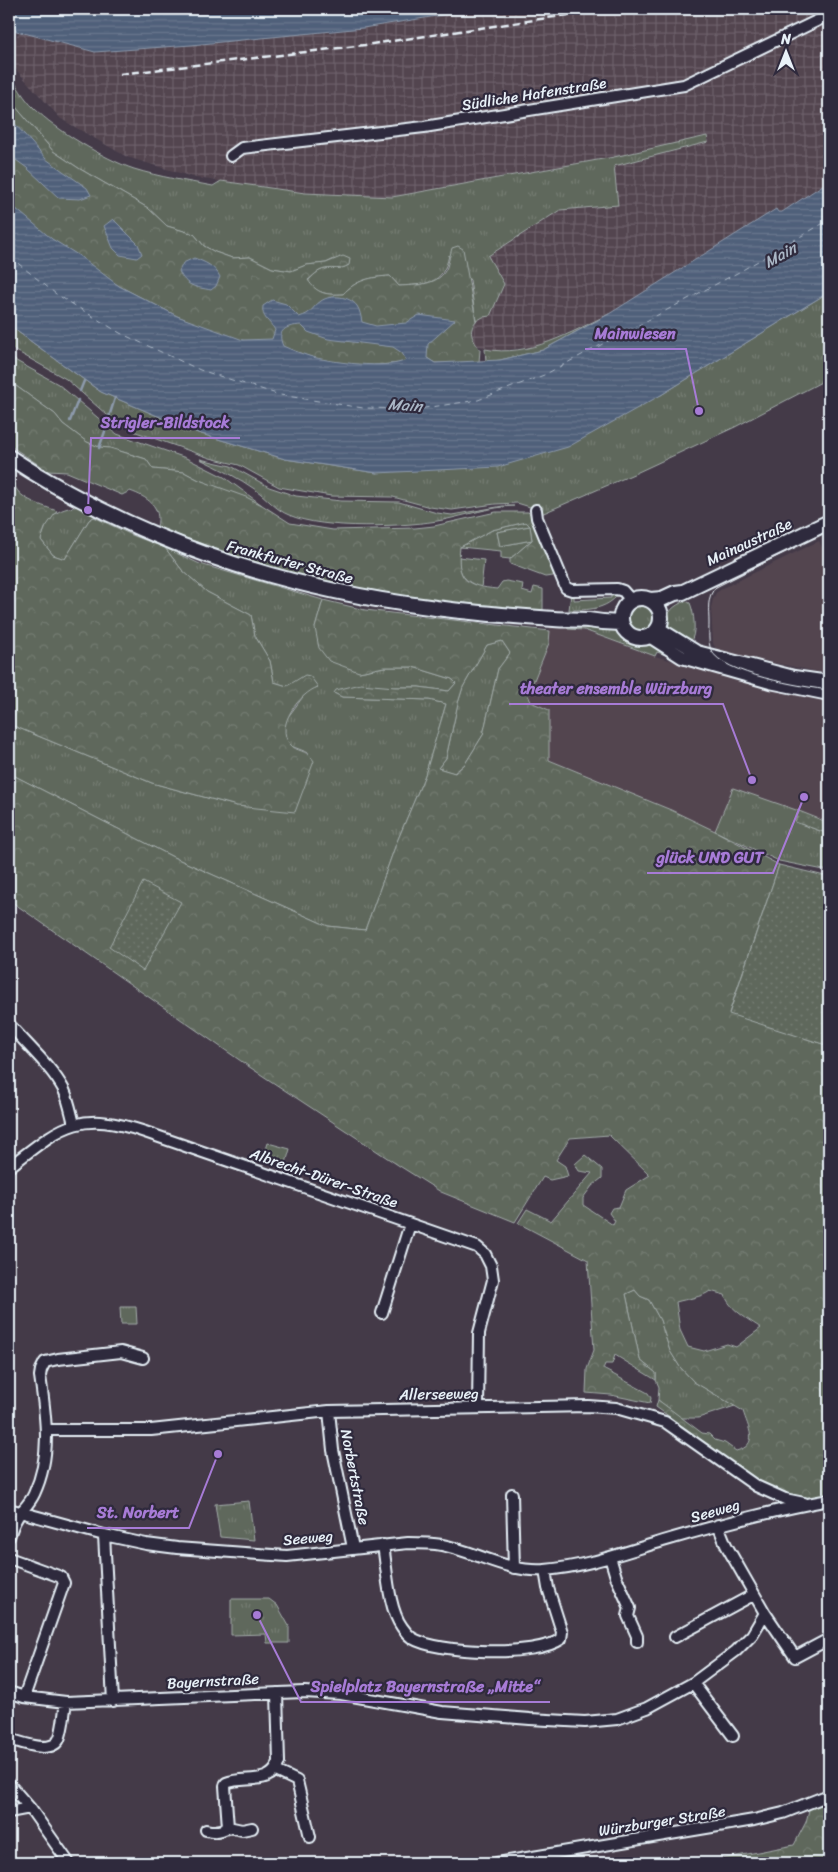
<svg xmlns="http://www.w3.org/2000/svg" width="838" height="1872" font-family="Sriracha,sans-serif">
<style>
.built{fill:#534550}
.industrial{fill:url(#industrial-grid)}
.grass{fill:url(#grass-tufts);stroke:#a3acaa}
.forest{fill:url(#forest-crowns);stroke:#a3acaa;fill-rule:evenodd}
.garden{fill:url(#garden-dots);stroke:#a3acaa}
.pitch{fill:#5e675b;stroke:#a3acaa}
.water{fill:url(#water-rules);stroke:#8d9aac;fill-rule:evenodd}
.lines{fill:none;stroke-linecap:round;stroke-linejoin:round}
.stream{stroke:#8d9aac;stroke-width:2.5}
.ferry{stroke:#abb7c6;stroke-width:1;stroke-dasharray:6 5;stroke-linecap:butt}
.minor-casing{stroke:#e8f1f8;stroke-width:14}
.tertiary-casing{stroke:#e8f1f8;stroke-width:16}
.secondary-casing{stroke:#e8f1f8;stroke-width:18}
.minor{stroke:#2f2a3d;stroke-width:10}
.tertiary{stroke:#2f2a3d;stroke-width:12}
.secondary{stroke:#2f2a3d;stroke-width:14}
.tram{stroke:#e8f1f8;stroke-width:1}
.rail{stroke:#e8f1f8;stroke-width:2.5;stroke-dasharray:8 4;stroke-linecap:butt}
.labels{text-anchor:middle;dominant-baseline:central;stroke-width:4.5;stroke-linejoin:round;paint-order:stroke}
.street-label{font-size:15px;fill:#e8f1f8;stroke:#2f2a3d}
.water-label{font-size:16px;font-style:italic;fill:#abb7c6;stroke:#2f2a3d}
.leader{fill:none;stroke:#a77bd6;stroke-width:2}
.callout-dot{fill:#a77bd6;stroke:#2f2a3d;stroke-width:2}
.callout-label{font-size:16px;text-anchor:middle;font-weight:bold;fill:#a77bd6;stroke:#2f2a3d;stroke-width:4.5;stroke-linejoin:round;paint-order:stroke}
</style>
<defs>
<pattern id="industrial-grid" width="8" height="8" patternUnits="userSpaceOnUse" patternTransform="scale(1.25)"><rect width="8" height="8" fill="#534550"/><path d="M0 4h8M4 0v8" fill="none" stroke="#6c606a"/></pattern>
<pattern id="grass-tufts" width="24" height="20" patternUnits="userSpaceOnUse" patternTransform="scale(1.25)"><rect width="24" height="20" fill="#5e675b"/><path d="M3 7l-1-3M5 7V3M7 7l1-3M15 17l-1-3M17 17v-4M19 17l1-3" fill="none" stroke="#757d73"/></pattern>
<pattern id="forest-crowns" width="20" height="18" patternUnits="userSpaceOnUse" patternTransform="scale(1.25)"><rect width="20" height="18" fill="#5e675b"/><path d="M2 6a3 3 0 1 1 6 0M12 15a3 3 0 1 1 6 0" fill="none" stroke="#757d73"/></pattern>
<pattern id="garden-dots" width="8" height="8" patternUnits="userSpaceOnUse" patternTransform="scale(1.25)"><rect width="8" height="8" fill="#5e675b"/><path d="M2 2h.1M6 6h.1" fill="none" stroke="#757d73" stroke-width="1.8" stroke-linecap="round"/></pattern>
<pattern id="water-rules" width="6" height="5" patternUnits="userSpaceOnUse" patternTransform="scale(1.25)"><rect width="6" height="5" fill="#50607a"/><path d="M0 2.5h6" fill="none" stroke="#69778e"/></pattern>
</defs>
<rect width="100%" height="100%" fill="#443a48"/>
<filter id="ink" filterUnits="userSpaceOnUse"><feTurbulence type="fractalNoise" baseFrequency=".02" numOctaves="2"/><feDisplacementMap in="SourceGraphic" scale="10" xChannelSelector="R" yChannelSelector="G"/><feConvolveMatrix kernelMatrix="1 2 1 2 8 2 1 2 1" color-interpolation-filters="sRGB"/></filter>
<g filter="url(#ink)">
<path class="built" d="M819 541 829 562V674L760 660 716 649 713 643 711 608 713 599 716 593 723 588Z
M550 627 580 629 655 656 729 677 829 697V823L733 788 715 831 671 810 549 760V710L531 702 527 695 549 643Z"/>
<path class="industrial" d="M480 9H829V181L782 212 776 210 609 314 539 346 495 351 478 346 473 341 471 334 472 327 476 321 483 317 488 256 560 210 618 205 613 157 392 197 305 193 196 178 127 157 61 119 9 62 18 32 95 52 191 45 363 28Z"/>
<path class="grass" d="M9 74C17 85 24 99 34 108 56 130 104 159 134 169 160 177 186 181 213 186L221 181 305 193 392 197 614 157 707 136 708 142 614 166 618 205 560 210 488 256 504 284 490 316 483 317 476 321 470 280 449 255C443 286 425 284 399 286L390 276C371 277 356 280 343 294 327 295 317 294 308 281 313 276 318 270 325 269 335 266 338 271 349 265L334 259 326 263 306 265 291 271 272 268 250 257 232 258 215 252 204 246 194 234 167 226 148 208 80 169 53 151 15 106 9 103Z
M829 292V378L735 427 636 473 539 515 530 507 517 503 495 504 452 510 430 507 393 497 331 496 279 487 239 465 210 458 136 432 115 422 66 379 9 347V323L18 332 101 392 198 433 285 459 377 473 661 395Z
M609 314 543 350 500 360 486 362 485 349C529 358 571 332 609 314Z
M9 357 58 384 117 434 186 458 224 477 262 505 199 480 184 472 153 469 146 459 110 448 99 447 87 442 63 424 55 414 9 381Z
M200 459 231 466 269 487 296 496 341 501 399 502 437 513 452 515 503 506H514C490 507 467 515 443 520 406 527 323 530 289 515 276 510 267 498 256 490 239 478 219 468 200 459Z
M81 506 97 515 89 520 65 559 53 555 41 540C49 515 55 509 81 506Z
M526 522 530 526 497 532 500 546 532 540 510 559 501 558V551L460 547 492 530Z
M165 548 200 564 323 600 315 628 359 672 384 667H413L452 679 456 683 449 691 419 687H395L334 693 342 697 429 700 446 704 425 775 396 844 365 930 328 926 173 857 9 773V724L152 783 237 806 309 753 291 746 284 736 285 721 308 690 318 687 287 686 274 682 270 661 255 636 251 615 207 592 182 570Z
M459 557 484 560 481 588C464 580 459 576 459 557Z
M611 592 619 594C605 610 589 610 569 610L571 594H574V600L611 598Z
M686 601 690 603C694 612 697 635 690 642L666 626C665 613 674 605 686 601Z
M624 618a17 17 0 1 1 34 0a17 17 0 1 1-34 0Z
M567 626 613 628 629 640 637 643 649 642 669 656 657 652 655 656 584 630 568 629Z
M502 641 510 653 498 669 483 735 465 764 454 773 438 768 446 758 458 703 463 687 487 645Z
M733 788 799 811 795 822 829 834V871L779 861 715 831Z
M268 1143 290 1149 286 1163 264 1156Z
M635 1290 640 1296 649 1300 660 1320 670 1351 680 1367 694 1382 735 1406 698 1418H681L658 1400 659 1387 656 1380V1373L640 1360 626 1294Z
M120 1307H136L137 1324H121Z
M249 1501 254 1540 220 1537 215 1504Z
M231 1599H269L277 1605 289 1626V1643H267L266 1634 231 1635Z"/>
<path class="forest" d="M9 103 15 106 53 151 80 169 148 208 167 226 194 234 204 246 215 252 232 258 250 257 272 268 291 271 306 265 326 263 343 256 350 259 349 265C338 271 335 267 325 269 318 270 313 276 308 280 317 294 327 295 343 294 356 280 371 277 390 276L399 286C415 285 440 286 447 267 449 261 450 254 452 248L458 246 463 249 476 321C467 333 473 339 480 350L479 362 435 363 427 358 396 333 313 312 303 318 278 328 272 342 237 340 177 316 119 286 52 240 9 205V149L46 160 9 119Z
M302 324 396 344 409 357 406 361 401 363 355 367 319 360 280 346 279 338 282 327Z
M9 381 55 414 63 424 87 442 99 447 110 448 146 459 153 469 184 472 199 480 246 497 262 505 290 523 333 530 415 528 434 526 496 512H528L533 516 555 573 553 576 545 577 510 564V559L532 540 530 526 526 522 492 530 460 547C456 580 466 586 497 589L502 582 506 581 523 584 522 591 532 594 534 587 543 589V611C487 607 430 603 376 592 301 578 228 555 157 527 162 506 147 497 130 491L122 495 67 472 48 471 9 445Z
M9 471 12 473C13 477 13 482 15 486 20 500 44 506 57 511L45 528 41 540 53 555 65 559 89 520 94 517 132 535 165 548 182 570 207 592 251 615 255 636 270 661 274 682 287 686 305 675 310 676 318 687C300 693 274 726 290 744 297 753 306 748 314 761L295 812 237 806 152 783 9 724Z
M323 600 365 610 550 631 549 643 528 695 531 702 549 710V760L671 810 715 831 779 865 729 1013 829 1046V1408L827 1409 829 1417V1495L815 1498 787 1495 759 1485 707 1444 656 1407 658 1400 702 1433 709 1434 715 1440 725 1443 736 1451C760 1445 748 1428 743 1411L694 1382 680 1367 670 1351 660 1320 649 1300 640 1296 635 1290 626 1294 640 1360 656 1373V1380L615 1355 612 1364H605L603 1369 648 1393 651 1398 650 1403 611 1395 586 1393 587 1369 594 1350 588 1260 518 1223 527 1209 551 1221 592 1173 579 1171 575 1164 585 1155 602 1169V1178L592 1186 583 1198V1205L613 1225 615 1221 609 1213 612 1208 619 1207 626 1190 650 1175 609 1135 570 1138 556 1160 565 1166 568 1176 550 1180 543 1177 515 1222 441 1192 398 1165 251 1068 9 900V773L173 857 328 926 365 930 396 844 425 775 446 704 429 700 342 697 334 693 336 690 361 684 395 687H419L449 691 456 683 452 679 413 667H384L359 672 329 661 319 648 315 628ZM502 641 510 653 498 669 483 735 465 764 455 773 438 768 446 758 458 703 463 687 487 645ZM710 1291 725 1295C729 1309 749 1320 761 1328L736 1347 727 1344 704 1351 688 1347 680 1330 676 1302C686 1299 703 1297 710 1291Z
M829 1799V1863H701L794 1845 806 1822 810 1806Z"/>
<path class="garden" d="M799 811 829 823V834L795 822Z
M779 865 829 877V1046L729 1014Z
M143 882 181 902 143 971 109 947Z"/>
<path class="pitch" d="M530 526 532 540 500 546 497 532Z"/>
<path class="water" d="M9 9H480L363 28 191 45 95 52 9 29Z
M9 117 46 159 87 188 91 195 80 199 59 198 27 168 9 155Z
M829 181V292L661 395 568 447 498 467 377 473 285 459 198 433 101 392 18 332 9 323V203L52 239 78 255 119 286 177 316 243 340 272 339 275 330C270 321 261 318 263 306L272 300 286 304 299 317C313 313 311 308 321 301 331 294 350 296 357 306 360 310 361 317 362 322L376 326 406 323 419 315 455 320 428 344 427 358 435 363 500 360 543 350 609 314 776 209 778 212H782ZM301 325 308 332 328 339 393 347 402 353 406 360C389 370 329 362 309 356 300 353 292 350 283 346 276 330 286 326 301 325Z
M113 219 138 244 142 254 137 258 120 255 113 248 104 226Z
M194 258C205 262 215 266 220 277L216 286 211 290C196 287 186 287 179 271L183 263Z"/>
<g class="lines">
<path class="stream" d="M80 391 84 381
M109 417 115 398
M70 421 78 400
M99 448 107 426"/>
<path class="ferry" d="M9 256 56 294 120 333 200 370 280 395 363 408 418 409 478 400 544 375 739 272 829 220"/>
<defs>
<path id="minor" d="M231 156 242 148 424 127 684 85 829 15
M536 510 537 518 566 588 572 590 617 589 623 591 631 600
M9 1024C26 1044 52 1067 64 1090 69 1101 71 1113 74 1124
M9 1167C61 1127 77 1109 145 1132L477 1247 485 1254 491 1266 493 1280 479 1333 478 1407
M382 1313 410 1224
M329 1411 333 1450 353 1548
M47 1430H151L329 1411 588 1406 616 1408 665 1422 756 1486 785 1499 804 1503
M512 1494 514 1568
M9 1509 104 1535 146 1544 177 1548 287 1556 408 1543C420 1543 431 1543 442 1545 477 1552 509 1573 545 1570 585 1567 625 1552 663 1541 718 1525 773 1510 829 1500
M104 1535 113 1701
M9 1537C11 1530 14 1522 18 1516 23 1509 30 1503 34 1494 52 1456 46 1417 40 1376L41 1370 45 1362 58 1359 121 1352 143 1358
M383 1545C387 1569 388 1608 402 1627 404 1630 408 1635 412 1638 438 1654 536 1657 561 1639L562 1632 548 1588 545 1570
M610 1557 616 1577 630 1608 628 1616 637 1636V1642
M9 1558 61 1577 64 1583 24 1697
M765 1613 795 1657 829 1639
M675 1637 753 1595
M693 1683 733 1736
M9 1692 24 1697 66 1702 304 1692 341 1694 442 1712 530 1719 585 1722 617 1719 647 1708 693 1683 736 1651 752 1635 765 1613 726 1545 718 1525
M9 1739C20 1742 49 1754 58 1741 63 1734 64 1712 66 1702
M276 1771 297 1781 310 1837
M9 1784 30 1808 69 1863
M9 1812 30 1808
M252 1828 242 1830 228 1827 225 1786 226 1783C245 1775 271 1787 279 1762L277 1693
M206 1830C214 1832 221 1832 228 1827
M497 1863 754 1820 783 1813 829 1795"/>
<path id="tertiary" d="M658 628 697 652 794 677 829 682
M652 635 654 639 682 657 770 682 829 694"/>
<path id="secondary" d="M9 457C135 540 280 588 429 607 470 613 512 616 554 619 565 620 576 619 588 620 599 622 610 623 621 623
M621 618a20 20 0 1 1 40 0a20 20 0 1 1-40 0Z
M650 600 662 599 675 593 683 592 829 522"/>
</defs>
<use href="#minor" class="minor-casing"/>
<use href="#tertiary" class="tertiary-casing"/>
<use href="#secondary" class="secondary-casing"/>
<use href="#minor" class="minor"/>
<use href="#tertiary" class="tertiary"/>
<use href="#secondary" class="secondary"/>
<path class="tram" d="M829 530 716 587C706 597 709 610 709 623 709 632 708 642 711 650 722 674 804 687 829 690"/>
<path class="rail" d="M120 74 365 45 608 9"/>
</g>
</g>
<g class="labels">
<g class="street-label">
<text transform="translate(534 94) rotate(-9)">Südliche Hafenstraße</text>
<text transform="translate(749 542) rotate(-25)">Mainaustraße</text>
<text transform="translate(290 562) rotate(15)">Frankfurter Straße</text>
<text transform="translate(324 1178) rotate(19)">Albrecht-Dürer-Straße</text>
<text transform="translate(439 1394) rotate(-1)">Allerseeweg</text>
<text transform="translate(355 1477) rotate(79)">Norbertstraße</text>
<text transform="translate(715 1511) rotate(-16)">Seeweg</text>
<text transform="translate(308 1538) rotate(-5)">Seeweg</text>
<text transform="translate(213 1681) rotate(-3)">Bayernstraße</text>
<text transform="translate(662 1821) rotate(-9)">Würzburger Straße</text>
</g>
<g class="water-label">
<text transform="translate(780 255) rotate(-30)">Main</text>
<text transform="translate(405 405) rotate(3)">Main</text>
</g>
</g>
<path class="leader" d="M699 411L686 349H585M88 510L91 438H240M752 780L723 704H509M804 797L773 873H647M218 1454L189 1528H87M257 1615L301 1702H550"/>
<g class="callout-dot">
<circle cx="699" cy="411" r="5"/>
<circle cx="88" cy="510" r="5"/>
<circle cx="752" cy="780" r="5"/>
<circle cx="804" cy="797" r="5"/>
<circle cx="218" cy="1454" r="5"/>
<circle cx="257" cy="1615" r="5"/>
</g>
<g class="callout-label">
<text x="635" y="339">Mainwiesen</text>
<text x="165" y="428">Strigler-Bildstock</text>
<text x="616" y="694">theater ensemble Würzburg</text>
<text x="710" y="863">glück UND GUT</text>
<text x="138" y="1518">St. Norbert</text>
<text x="425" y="1692">Spielplatz Bayernstraße „Mitte“</text>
</g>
<rect width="838" height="1872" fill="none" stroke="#2f2a3d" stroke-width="30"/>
<rect x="15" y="15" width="808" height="1842" fill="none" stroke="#e8f1f8" stroke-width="2" filter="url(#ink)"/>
<g transform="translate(786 52)" stroke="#2f2a3d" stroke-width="4" paint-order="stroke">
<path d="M0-4L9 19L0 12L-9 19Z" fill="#e8f1f8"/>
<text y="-8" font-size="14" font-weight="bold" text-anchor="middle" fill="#e8f1f8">N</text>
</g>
</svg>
